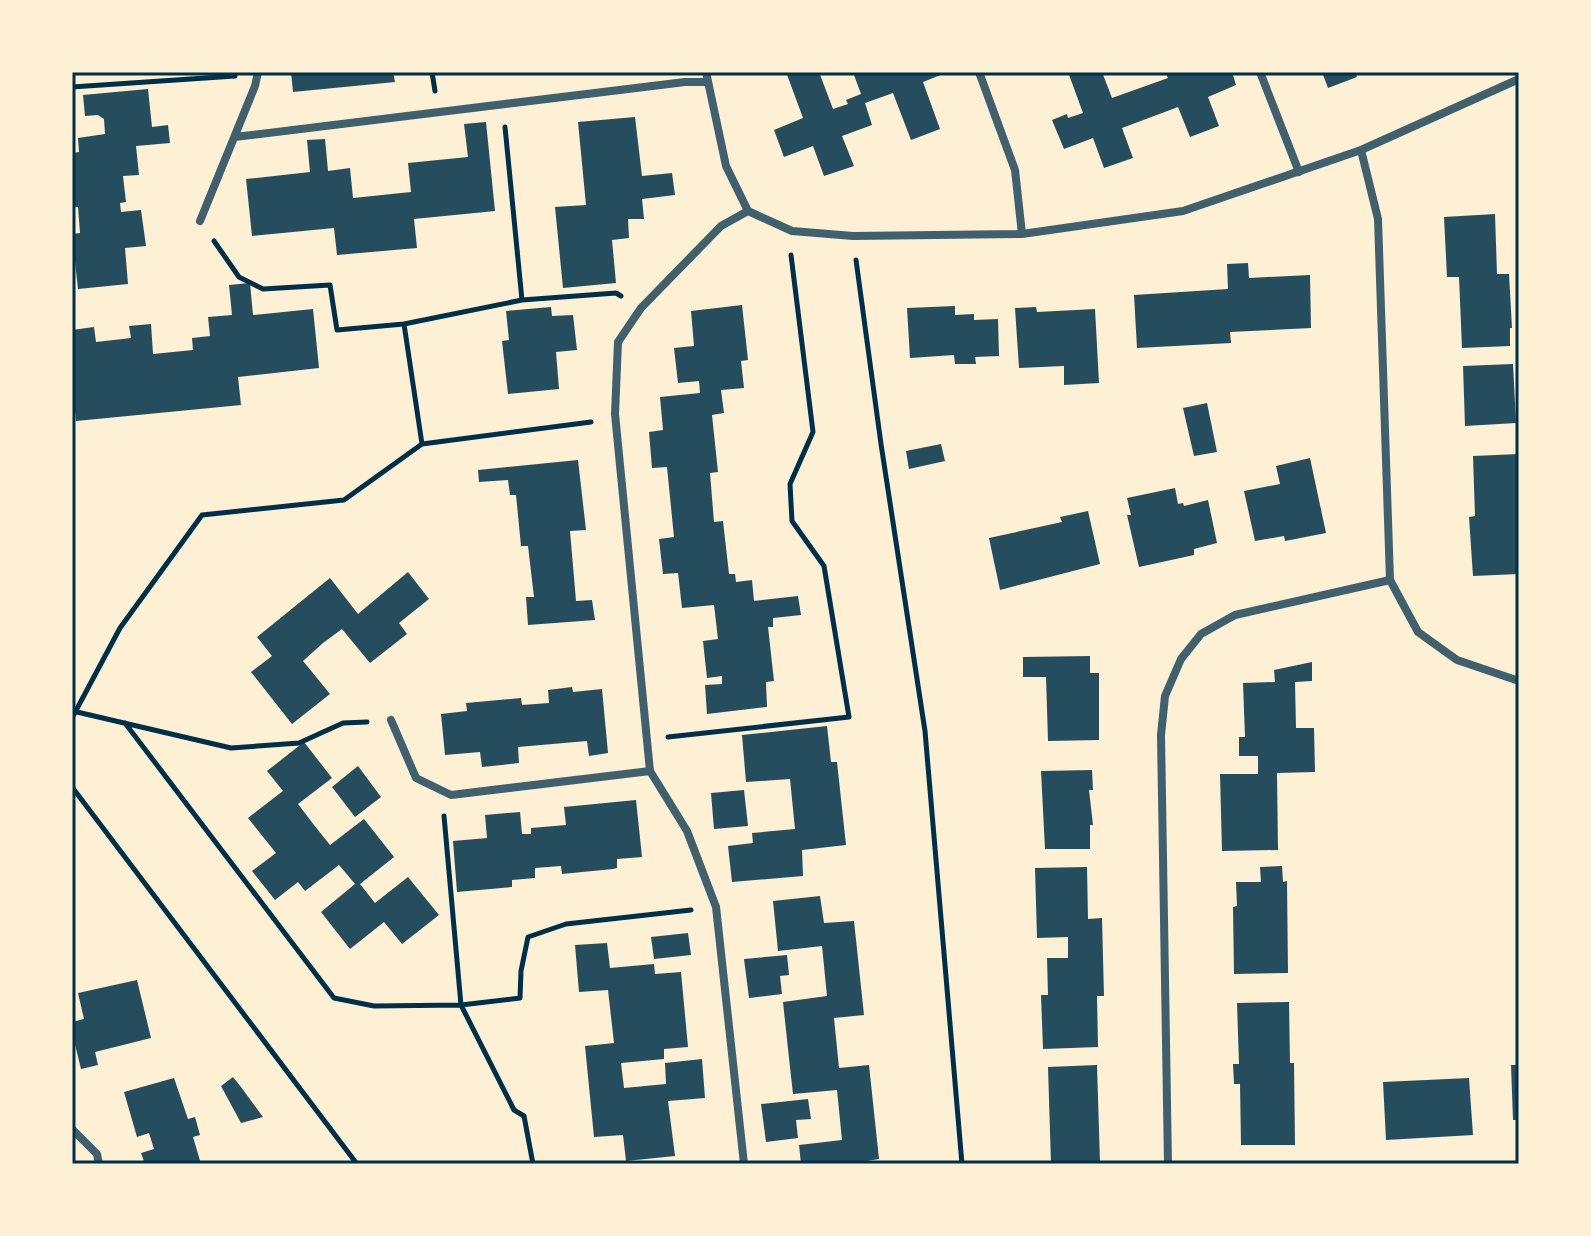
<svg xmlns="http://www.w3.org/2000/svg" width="1591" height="1236" font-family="'Playfair Display',serif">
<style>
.building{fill:#264d5e}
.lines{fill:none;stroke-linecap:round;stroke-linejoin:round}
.path{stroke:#003049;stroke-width:5}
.minor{stroke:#3f606c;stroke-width:8}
.neatline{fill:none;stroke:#003049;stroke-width:3}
</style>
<rect width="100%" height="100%" fill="#fdf0d5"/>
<path class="building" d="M291 72H393L395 82 293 92Z
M786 72H819L833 109 848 104 846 100 861 94 854 75 861 72H948L923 82 940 129 911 140 893 93 865 103 872 125 842 136 854 166 824 176 813 146 784 157 774 130 803 118Z
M1068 72H1102L1112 98 1168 78 1165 72H1232L1236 85 1208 97 1219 126 1190 137 1178 107 1122 128 1133 158 1104 168 1093 138 1064 149 1052 120 1067 114 1068 118 1083 113Z
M1322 72H1355L1357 77 1328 88Z
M148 89 152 127 168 125 170 143 136 146 139 175 123 176 126 202 120 203 121 212 141 210 146 246 125 248 128 284 78 289 72 234 80 233 78 207H75L72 153 79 152 78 138 105 134 104 119 98 115 85 116 83 95Z
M635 117 642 176 672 173 675 195 642 199 644 219H628L629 238 612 240 616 283 563 288 555 207 586 205 578 122Z
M486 122 495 211 414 219 417 248 337 255 334 228 252 236 246 179 310 172 307 140 325 139 328 171 350 168 353 198 411 192 408 163 468 157 464 124Z
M1495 214 1497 274H1509L1512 328H1510V346L1462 348 1459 277H1447L1444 217Z
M1248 263 1249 278 1310 275 1311 328 1230 332 1231 343 1137 348 1134 295 1228 289 1227 264Z
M250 283 253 315 313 309 319 368 238 377 241 405 76 421 72 380V330L94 327 96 342 131 338 129 326 151 324 153 354 193 350 192 338 210 336 208 317 232 315 229 285Z
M742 305 748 360 741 361 744 388 721 390 724 413 712 415 718 472 710 473 714 522 723 521 729 574H735L736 582 752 580 754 601 798 596 801 615 773 618V627H768L774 681 766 682 767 707 707 714 705 685 722 684V676L707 678 705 660 703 641 718 639 714 605 682 608 678 573 663 574 659 539 674 537 667 467 652 468 649 432 663 430 660 397 700 393 699 381 678 383 674 348 694 346 691 311Z
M955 306V315L974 314V320L998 319 999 356 975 357 976 364H955L954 355 910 358 907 308Z
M551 307 552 316 573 315 577 350 556 352 559 389 508 394 502 341 509 340 506 311Z
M1036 307 1037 312 1095 309 1099 383 1064 385V366L1019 368 1015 308Z
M1513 364 1516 423 1465 426 1463 366Z
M1207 403 1217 452 1194 456 1183 408Z
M941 444 945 461 909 469 906 451Z
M1519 454V574L1473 576 1469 517 1475 516 1473 456Z
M1310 458 1326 533 1285 541 1284 536 1255 541 1244 491 1280 484 1276 466Z
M578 460 586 530 570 531 576 601 592 600 595 620 528 625 526 597H534L528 546H521L516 495H510L508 480 479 482 478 470Z
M1175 488 1178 504 1183 503 1184 506 1208 500 1217 543 1194 549V555L1139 567 1127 515H1131L1127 498Z
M1088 511 1100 564 1000 590 989 538 1062 522 1060 517Z
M408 572 429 599 399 623 407 634 370 663 342 629 323 643 303 661 330 694 292 724 251 672 272 656 257 637 330 578 358 614Z
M1090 656V673H1099V740L1048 741 1046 677H1023V657Z
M1312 662V681L1295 682 1296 728H1314L1315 772 1277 773 1278 850 1222 851 1220 774H1258V756H1239V737H1245L1243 683 1275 682 1274 670Z
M572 687 573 692 602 689 608 753 589 756 587 741 518 747 519 763 502 765 482 767 480 752 445 755 441 714 467 711 466 703 521 698 522 705 549 703 548 690Z
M827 726 831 762H837L846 845 802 850 803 876 732 882 728 846 753 843 752 833 795 829 790 779 746 782 742 735Z
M304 742 332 778 298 804 314 825 330 845 364 819 394 857 360 884 375 903 408 877 439 915 402 944 384 922 350 949 321 912 355 884 339 865 305 891 298 882 275 900 252 871 276 853 248 818 283 791 267 771Z
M358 766 381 797 355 817 332 787Z
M1092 770 1093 790H1089L1093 825H1090V849H1045L1041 771Z
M744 790 748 826 714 829 711 793Z
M636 800 642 857 617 859V868L613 869 562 874 561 866 535 868V878L512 880V887L457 892 453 841 487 838 485 815 520 812 522 834H531V828L566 825 564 807Z
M1282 866 1283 882 1287 881 1288 973 1234 974 1233 907 1237 906 1236 882H1261L1260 867Z
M1087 867 1088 919 1102 918 1104 996H1097L1098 1047 1043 1049 1041 995H1048L1047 958H1068V937L1037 938 1035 868Z
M820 896 824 923 854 921 864 1015 834 1018 839 1068 869 1065 879 1159 849 1164H801L799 1145 842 1140 837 1090 793 1094 788 1049 783 1002 827 996 822 946 778 951 773 901Z
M688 933 691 955 654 959 651 937Z
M607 943 610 968 654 964 655 974 681 972 688 1047 664 1049V1059L621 1063 624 1088 666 1084 665 1063 702 1059 705 1098 668 1101 675 1156 626 1161 623 1135 594 1137 585 1046 614 1043 608 990 579 992 575 945Z
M787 955 789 975 780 976 782 994 749 998 744 959Z
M137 980 151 1038 95 1052 98 1065 81 1069 72 1032V1022L84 1019 78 993Z
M1289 1002 1290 1063H1294L1295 1145H1241L1240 1084H1234L1233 1064H1239L1237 1003Z
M1097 1065 1100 1163 1051 1164 1048 1067Z
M1511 1065H1519V1120H1513Z
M233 1077 241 1087 263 1117 241 1123 221 1086Z
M174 1078 188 1119 195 1117 200 1135 193 1137 201 1164H145L141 1153 154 1149 149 1133 137 1137 124 1092Z
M1469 1078 1473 1135 1386 1140 1383 1082Z
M808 1099 811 1119 796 1120 798 1138 766 1142 761 1104Z"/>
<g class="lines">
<path class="path" d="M432 72 435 91
M72 87 235 76
M214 241 239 277 263 289 330 285 337 330 404 324 422 444
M856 260 881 444 925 731 962 1164
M522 300 616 293 621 296
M404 324 522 300 505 127
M77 712 231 748 299 743 343 723 367 722
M72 718 120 628 202 515 344 500 422 444 591 422
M125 723 334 998 374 1006 461 1005 444 816
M668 737 849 717 824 566 792 521 790 484 813 432 791 255
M72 787 357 1164
M533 1164 524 1116 514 1110 461 1005 520 998 521 971 528 937 566 924 691 910"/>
<path class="minor" d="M706 72 726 166 748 211 721 226 641 308 618 342 615 414 650 771 687 831 716 907 744 1164
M979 72 1015 170 1022 234
M1260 72 1299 172
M235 137 685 82H707
M1361 150 1378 219 1390 580 1418 632 1457 660 1519 681
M748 211 792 231 853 236 1022 234 1183 211 1361 150 1519 79
M200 221 255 86 258 72
M391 720 416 778 451 795 650 771
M72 1129 97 1154 99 1164
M1168 1164 1161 735 1165 696 1181 659 1201 634 1235 615 1390 580"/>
</g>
<rect width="1591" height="1236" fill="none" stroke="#fdf0d5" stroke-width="148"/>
<rect x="74" y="74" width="1443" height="1088" class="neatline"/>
</svg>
